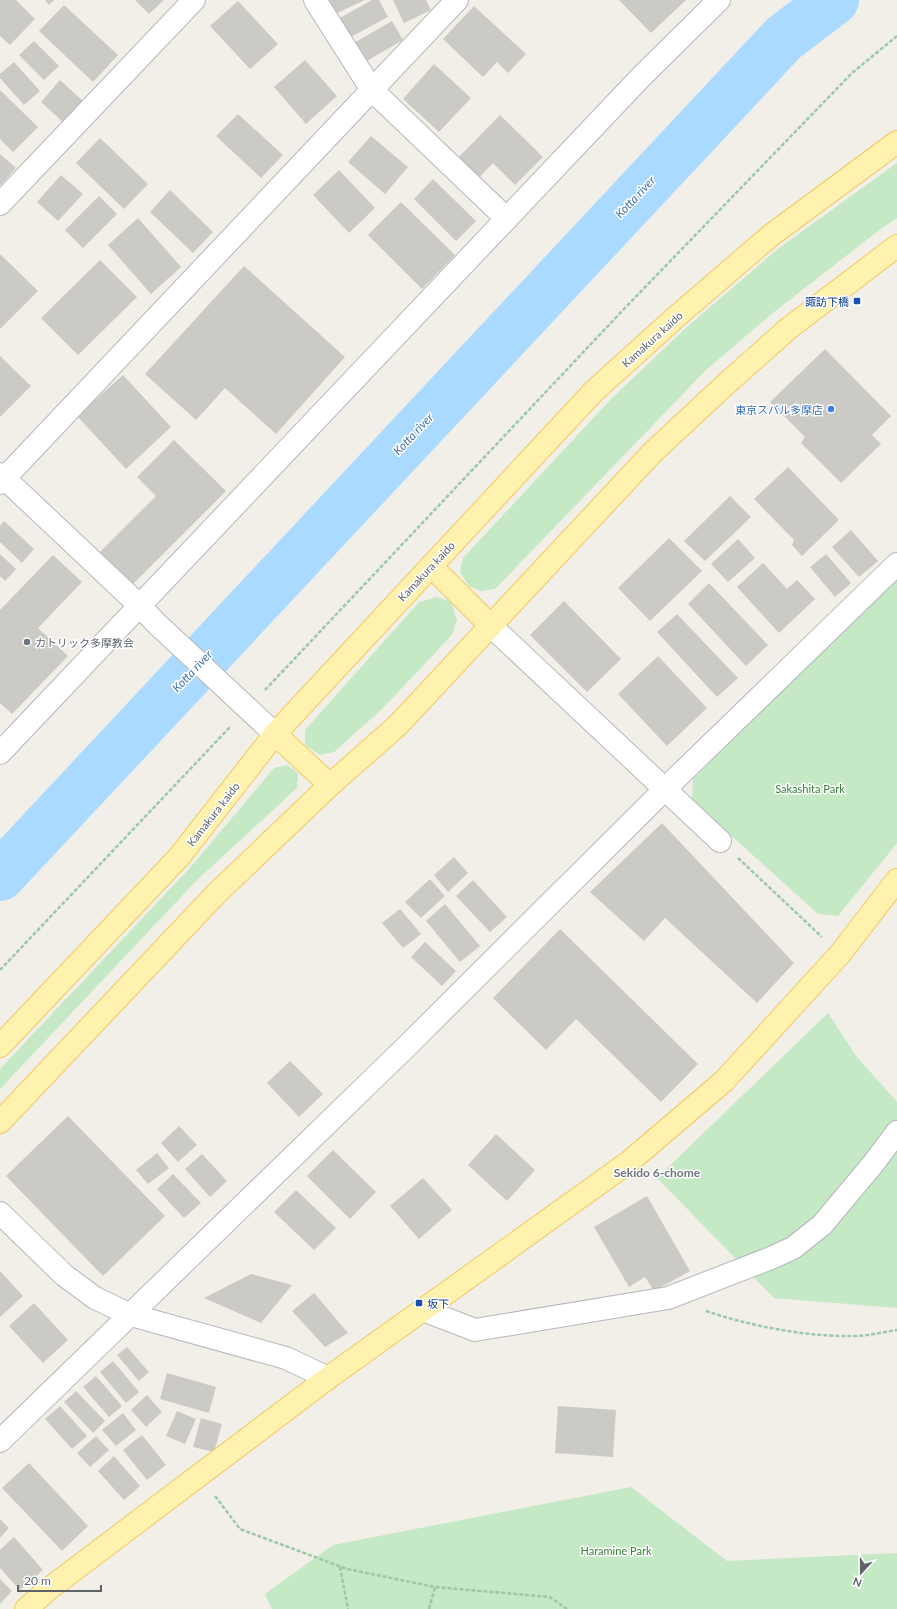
<svg xmlns="http://www.w3.org/2000/svg" width="897" height="1609" font-family="Lato,'Noto Sans JP',sans-serif">
<style>
.green{fill:#c5e8c5}
.lines{fill:none;stroke-linecap:round;stroke-linejoin:round}
.river{stroke:#aadaff;stroke-width:50}
.building{fill:#cccac5}
.minor-casing{stroke:#b5b8bc;stroke-width:24}
.major-casing{stroke:#f2c960;stroke-width:24}
.path{stroke:#9cc7a9;stroke-width:2.5;stroke-dasharray:4 2;stroke-linecap:butt}
.minor{stroke:#fff;stroke-width:22}
.major{stroke:#fff2af;stroke-width:22}
.transit-dot{fill:#1a4fb4;stroke:#fff;stroke-width:1.5}
.shop-dot{fill:#3f7fe0;stroke:#fff;stroke-width:1.5}
.worship-dot{fill:#6b7280;stroke:#fff;stroke-width:1.5}
.labels{text-anchor:middle;dominant-baseline:central;stroke-width:3;stroke-linejoin:round;paint-order:stroke}
.transit-label{font-size:11px;fill:#164399;stroke:#fff;text-anchor:end}
.street-label{font-size:11px;fill:#5f6368;stroke:#fff}
.shop-label{font-size:11px;fill:#366cbe;stroke:#fff;text-anchor:end}
.worship-label{font-size:11px;fill:#5b616d;stroke:#fff;text-anchor:start}
.park-label{font-size:11px;fill:#348238;stroke:#fff}
.water-label{font-size:12px;font-style:italic;fill:#4174aa;stroke:#fff}
.neighbourhood-label{font-size:12px;font-weight:bold;fill:#70757a;stroke:#fff}
</style>
<rect width="100%" height="100%" fill="#f1efe8"/>
<path class="green" d="M897 163V218L878 231 774 312 706 370 495 589 481 591 469 586 460 572 463 558 611 399 687 327 779 248Z
M897 578V843L838 916 818 914 692 800 693 779Z
M437 597 451 602 457 620 452 635 382 709 334 752 320 755 305 745V730L419 602Z
M287 765 298 773 297 788 196 881 0 1089V1069L189 869 274 768Z
M828 1013 856 1056 897 1102V1308L774 1298 657 1178Z
M631 1487 727 1561 897 1553V1609H272L265 1594 333 1545Z"/>
<g class="lines">
<path class="river" d="M0 876 784 38 834 0"/>
</g>
<path class="building" d="M0 0H16L35 19 10 45 0 36Z
M45 0H54L49 5Z
M135 0H164L149 14Z
M326 0H365L333 15Z
M372 0H379L388 17 349 38 338 19Z
M393 0H426L431 10 404 23Z
M619 0H686L651 33Z
M238 1 278 44 250 69 210 26Z
M64 5 118 55 93 82 39 31Z
M474 6 526 54 508 73 497 62 483 77 443 39Z
M392 21 403 40 365 62 354 43Z
M34 41 59 66 44 80 19 55Z
M305 60 337 96 306 124 274 87Z
M14 62 40 91 24 105 0 78V74Z
M434 64 471 98 439 132 403 99Z
M60 80 84 102 65 124 41 102Z
M0 90 38 127 13 152 0 139Z
M238 114 283 155 261 178 216 136Z
M500 115 543 157 515 185 493 163 475 182 454 162Z
M371 136 408 167 385 194 348 162Z
M100 138 148 184 124 209 76 163Z
M0 154 16 168 1 185 0 184Z
M339 170 375 208 349 233 313 195Z
M61 175 83 194 58 221 37 202Z
M433 179 476 221 456 241 414 199Z
M170 190 213 232 193 253 150 212Z
M99 196 117 214 83 248 65 230Z
M401 202 455 255 422 289 368 235Z
M138 218 181 267 151 294 108 245Z
M0 254 38 291 0 329Z
M100 260 137 297 78 355 41 318Z
M244 266 345 357 276 434 225 388 196 420 145 374Z
M825 349 891 416 872 435 881 444 841 483 801 443 805 437 770 402Z
M0 356 31 386 0 417Z
M123 375 171 427 126 469 77 416Z
M174 440 226 491 132 585 99 553 156 496 137 477Z
M788 467 839 520 802 556 792 545 794 540 754 499Z
M730 496 751 517 705 561 684 541Z
M4 521 34 549 22 563 0 542V526Z
M851 530 878 561 859 577 832 547Z
M669 538 702 571 650 621 618 588Z
M738 539 755 558 728 582 711 564Z
M0 554 16 569 5 581 0 576Z
M826 554 851 583 835 597 810 567Z
M53 555 82 582 38 628 68 656 12 714 0 703V610Z
M763 563 787 589 797 580 815 599 779 633 737 587Z
M709 583 768 645 746 666 688 604Z
M564 601 621 659 587 692 530 635Z
M677 614 738 678 717 697 657 632Z
M658 656 707 708 667 746 618 694Z
M662 823 794 963 757 1003 665 918 644 941 590 892Z
M454 857 468 873 448 892 434 875Z
M430 879 445 896 421 918 405 902Z
M473 880 507 917 490 932 456 896Z
M445 904 480 946 460 962 426 921Z
M400 909 421 934 403 948 382 923Z
M560 929 698 1064 661 1102 576 1019 546 1050 493 998Z
M425 942 456 971 442 986 411 957Z
M290 1061 323 1094 299 1117 267 1083Z
M68 1116 165 1216 103 1276 6 1176Z
M179 1126 197 1145 178 1162 161 1143Z
M496 1134 535 1170 507 1201 468 1165Z
M333 1150 376 1192 350 1219 307 1176Z
M157 1153 169 1168 148 1184 136 1170Z
M202 1154 227 1181 210 1197 185 1169Z
M173 1174 201 1203 184 1218 157 1189Z
M423 1178 452 1210 419 1239 390 1206Z
M296 1190 336 1228 314 1250 274 1212Z
M647 1196 690 1271 654 1291 645 1277 629 1287 594 1227Z
M0 1271 23 1296 0 1317Z
M251 1274 292 1285 261 1323 204 1298Z
M314 1293 348 1333 325 1347 292 1311Z
M34 1303 68 1340 43 1363 9 1326Z
M127 1347 149 1372 139 1381 117 1355Z
M113 1361 139 1392 126 1403 100 1372Z
M167 1373 216 1387 209 1413 160 1399Z
M96 1376 122 1406 109 1417 83 1387Z
M76 1391 105 1421 93 1433 64 1402Z
M147 1395 162 1412 146 1427 131 1410Z
M60 1406 87 1436 72 1449 45 1419Z
M558 1406 616 1410 613 1457 555 1453Z
M177 1411 196 1419 185 1444 166 1436Z
M123 1413 136 1430 116 1446 102 1430Z
M201 1418 222 1424 214 1452 193 1447Z
M142 1435 166 1465 147 1480 123 1450Z
M96 1436 109 1450 90 1467 77 1453Z
M114 1456 140 1486 124 1500 98 1471Z
M29 1463 88 1526 62 1551 2 1488Z
M0 1519 9 1528 0 1538Z
M14 1537 43 1570 20 1590 0 1568V1550Z
M0 1579 12 1591 0 1604Z"/>
<g class="lines">
<defs>
<path id="minor" d="M315 0 372 90 507 219
M0 204 194 0
M0 474 139 605 156 623 275 734
M0 483 457 0
M491 626 720 841
M0 753 640 78 719 0
M0 1213 64 1275 95 1298 131 1315 286 1358 328 1378
M423 1310 475 1330 668 1298 771 1258 793 1248 822 1225 873 1164 897 1132
M0 1441 406 1047 665 789 897 564"/>
<path id="major" d="M431 566 491 626
M275 734 330 785
M0 1046 179 857 275 734 594 391 676 317 770 236 897 142
M0 1122 217 893 330 785 397 726 653 452 726 384 789 328 897 246
M26 1609 50 1588 328 1378 629 1162 724 1081 840 954 897 880"/>
</defs>
<use href="#minor" class="minor-casing"/>
<use href="#major" class="major-casing"/>
<path class="path" d="M265 690 623 310 852 73 897 36
M738 858 822 937
M0 970 230 727
M706 1311C750 1326 807 1337 854 1336 868 1336 883 1332 897 1330
M215 1496 240 1529 347 1569 435 1587 550 1597 567 1609
M340 1567 348 1609
M429 1609 435 1587"/>
<use href="#minor" class="minor"/>
<use href="#major" class="major"/>
</g>
<g class="transit-dot">
<rect x="853" y="297" width="8" height="8" rx="2"/>
<rect x="415" y="1299" width="8" height="8" rx="2"/>
</g>
<circle class="shop-dot" cx="831" cy="409" r="4"/>
<circle class="worship-dot" cx="27" cy="642" r="4"/>
<g class="labels">
<g class="transit-label">
<text x="849" y="301">諏訪下橋</text>
<text x="427" y="1303" text-anchor="start">坂下</text>
</g>
<g class="street-label">
<text transform="translate(652 339) rotate(-42)">Kamakura kaido</text>
<text transform="translate(426 571) rotate(-47)">Kamakura kaido</text>
<text transform="translate(213 814) rotate(-52)">Kamakura kaido</text>
</g>
<g class="shop-label">
<text x="823" y="409">東京スバル多摩店</text>
</g>
<g class="worship-label">
<text x="35" y="642">カトリック多摩教会</text>
</g>
<g class="park-label">
<text x="810" y="788">Sakashita Park</text>
<text x="616" y="1550">Haramine Park</text>
</g>
<g class="water-label">
<text transform="translate(635 197) rotate(-47)">Kotta river</text>
<text transform="translate(413 434) rotate(-47)">Kotta river</text>
<text transform="translate(192 671) rotate(-47)">Kotta river</text>
</g>
<g class="neighbourhood-label">
<text x="657" y="1172">Sekido 6-chome</text>
</g>
</g>
<g transform="translate(861 1573) rotate(201)" stroke="#ffffff" stroke-width="3" paint-order="stroke">
<path d="M0-3L7 15L0 10L-7 15Z" fill="#5f6368"/>
<text y="-6" font-size="11" font-weight="bold" text-anchor="middle" fill="#5f6368">N</text>
</g>
<path d="M18 1585v6h83v-6" fill="none" stroke="#5f6368" stroke-width="2"/>
<text x="24" y="1585" font-size="12" fill="#5f6368" stroke="#ffffff" stroke-width="3" paint-order="stroke">20 m</text>
</svg>
